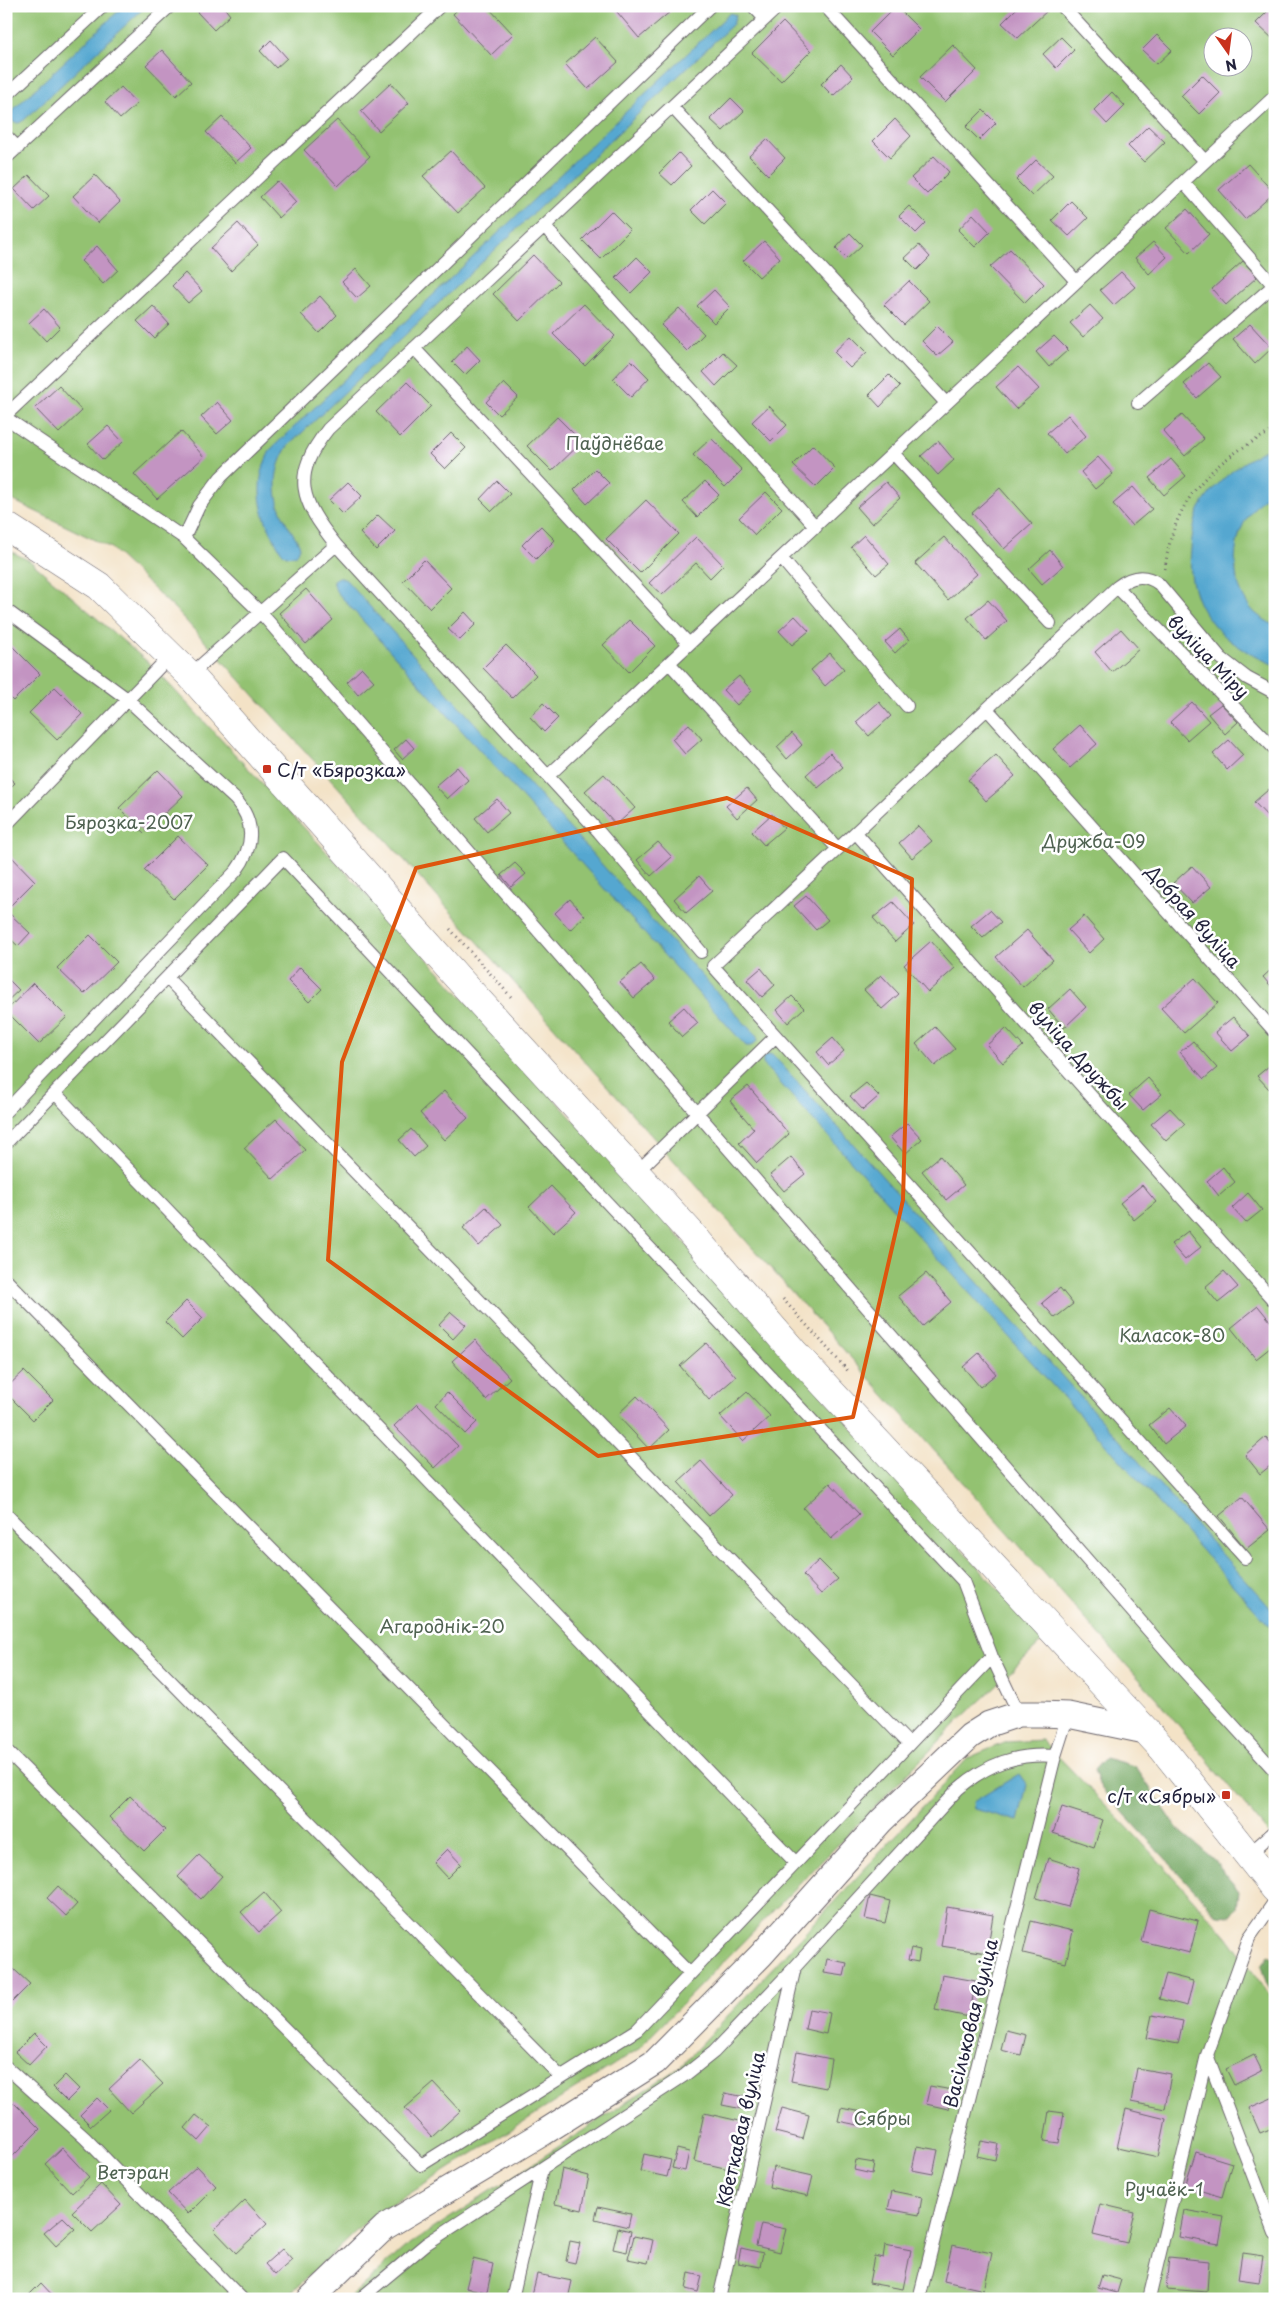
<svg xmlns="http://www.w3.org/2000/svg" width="1281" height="2305" font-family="'Playpen Sans',sans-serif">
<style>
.green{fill:#93c271;stroke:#5a7256;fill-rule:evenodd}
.forest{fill:#76a863;stroke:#4c654f}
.water{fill:#55a7d0;stroke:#3c6486}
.building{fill:#c394c2}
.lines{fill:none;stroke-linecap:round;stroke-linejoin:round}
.service-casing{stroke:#6b656c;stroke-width:14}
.minor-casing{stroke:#6b656c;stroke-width:27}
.tertiary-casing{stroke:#6b656c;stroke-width:29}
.path{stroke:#6b656c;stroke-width:3;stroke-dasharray:1 4;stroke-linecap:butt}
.service{stroke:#fff;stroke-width:12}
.minor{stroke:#fff;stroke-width:25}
.tertiary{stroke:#fff;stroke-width:28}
.marked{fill:none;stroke:#de560e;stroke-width:4;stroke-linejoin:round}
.poi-dot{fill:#c8321e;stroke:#fff;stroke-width:2}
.labels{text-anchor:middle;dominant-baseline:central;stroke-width:5;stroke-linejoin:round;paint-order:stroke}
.park-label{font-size:18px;fill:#4f6251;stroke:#fff}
.street-label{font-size:18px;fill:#22223b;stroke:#fff}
.poi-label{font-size:18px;fill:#22223b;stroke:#fff;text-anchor:start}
</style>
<rect width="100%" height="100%" fill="#fff"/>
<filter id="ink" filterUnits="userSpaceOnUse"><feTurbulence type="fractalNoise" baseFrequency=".02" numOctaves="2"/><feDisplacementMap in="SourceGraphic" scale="10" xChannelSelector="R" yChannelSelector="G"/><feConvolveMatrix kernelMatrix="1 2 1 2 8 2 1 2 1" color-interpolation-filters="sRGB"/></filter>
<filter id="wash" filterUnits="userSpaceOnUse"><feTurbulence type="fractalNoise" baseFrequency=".0096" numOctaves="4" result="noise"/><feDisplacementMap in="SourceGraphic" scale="20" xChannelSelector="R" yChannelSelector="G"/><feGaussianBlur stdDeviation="1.12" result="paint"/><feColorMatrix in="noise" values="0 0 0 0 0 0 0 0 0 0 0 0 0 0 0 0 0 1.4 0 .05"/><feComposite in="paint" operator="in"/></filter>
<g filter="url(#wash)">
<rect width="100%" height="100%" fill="#f3e2c6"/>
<path class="green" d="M6 6H1275V1842L1157 1699 380 833 176 610 111 548 6 497ZM1214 38H1244V68H1214Z
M6 549 30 561 150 664 434 966 1044 1640 958 1722 637 2050 368 2220 284 2299H6Z
M1042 1740 1134 1834 1227 1936 1275 2003V2299H348L404 2248 680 2067 968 1758 1006 1742Z"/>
<path class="forest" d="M1105 1758 1135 1766 1178 1829 1211 1857 1239 1891 1237 1907 1230 1916 1217 1915 1100 1787 1094 1770Z
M1268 1955 1275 1958V1996L1266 1982 1261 1965Z"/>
<path class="water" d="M124 6H146L24 120 19 123 13 122 11 116 15 108Z
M730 13 736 15 733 24 288 446C273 468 272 496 285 520 289 529 297 537 300 547L297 554 286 556C280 551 276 543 273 536 257 508 255 478 271 449Z
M1275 445V489C1263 498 1251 509 1244 523 1230 551 1232 590 1255 613 1261 618 1268 622 1275 626V665C1222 644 1185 609 1191 549 1192 536 1194 520 1200 508 1217 479 1245 459 1275 445Z
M339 577 346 580 757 1037V1041L751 1046H746L336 591 333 580Z
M767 1054 773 1055 1275 1613V1632L763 1064V1057Z
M1019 1774 1027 1785 1018 1821 974 1809 973 1802Z"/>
<g id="blocks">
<path class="building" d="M203 6H223L230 15 214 30 197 12Z
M461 6H487L513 34 491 55 453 14Z
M612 6H667L671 11 639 38Z
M896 6 919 29 893 55 870 32Z
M1019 6H1046L1049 9 1018 38 1002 23Z
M1273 6H1275V41L1256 23Z
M783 22 811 51 781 81 752 53Z
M1157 35 1172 50 1157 64 1142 50Z
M595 37 618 62 588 89 565 64Z
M1061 37 1074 50 1056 68 1043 54Z
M271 40 287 58 276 68 260 51Z
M953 45 977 70 945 102 920 77Z
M162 50 191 82 176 96 146 65Z
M841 64 853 77 833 96 821 84Z
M1202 75 1220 93 1199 114 1181 96Z
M391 83 409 103 379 131 361 111Z
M121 87 137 104 120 119 105 102Z
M1112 92 1125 106 1107 124 1094 110Z
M731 98 744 111 723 131 710 119Z
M983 110 996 123 979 140 966 127Z
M222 117 251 148 235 163 206 132Z
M895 119 911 136 890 158 873 141Z
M337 120 370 156 338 186 304 150Z
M1148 126 1165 142 1144 162 1128 146Z
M767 139 785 158 768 175 749 156Z
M451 151 485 188 458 213 423 176Z
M679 153 691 166 672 185 659 173Z
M934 156 949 172 927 194 911 178Z
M1036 160 1053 176 1032 196 1016 180Z
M1248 164 1274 193 1245 219 1219 190Z
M29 175 49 196 34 210 14 189Z
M95 175 120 202 98 223 73 196Z
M277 181 296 202 279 218 260 197Z
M712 189 726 203 705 224 691 210Z
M1071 201 1088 218 1069 236 1052 220Z
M909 206 926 223 916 233 899 216Z
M1187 209 1209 234 1189 253 1166 228Z
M611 211 630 230 601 259 582 240Z
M973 214 990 232 975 247 958 230Z
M238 223 258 245 231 271 211 248Z
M850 233 862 245 847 259 836 248Z
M764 241 780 258 759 277 743 261Z
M1153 242 1167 257 1149 274 1135 258Z
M919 245 930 257 917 270 905 258Z
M97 246 118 270 103 284 81 261Z
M1010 249 1044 284 1025 303 990 267Z
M533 255 559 282 519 321 493 294Z
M637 257 652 272 631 293 616 278Z
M1243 261 1257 277 1226 305 1212 289Z
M356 269 371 286 357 298 342 282Z
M1121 272 1135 287 1114 305 1100 290Z
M185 273 202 291 188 303 172 286Z
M909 281 929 301 904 325 884 305Z
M714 290 730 307 714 323 697 306Z
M320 296 337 315 319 333 301 314Z
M584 304 615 336 585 366 553 334Z
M1090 305 1103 319 1083 337 1070 323Z
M153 306 169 324 154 338 137 321Z
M679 308 704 334 687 351 661 325Z
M44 309 60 327 46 341 29 323Z
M1250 324 1272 348 1255 364 1233 339Z
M937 326 953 342 937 356 922 341Z
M851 336 867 352 850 368 834 352Z
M1054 336 1068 350 1049 367 1036 352Z
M467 346 480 360 465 375 452 362Z
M723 352 737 365 716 386 703 372Z
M631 360 649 378 631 397 613 379Z
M1208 363 1221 377 1197 398 1184 384Z
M1018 367 1039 389 1016 409 996 387Z
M889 375 900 386 880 407 869 395Z
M407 382 431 406 400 437 376 412Z
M504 383 518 397 499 415 486 402Z
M59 386 82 411 59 433 35 408Z
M217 402 233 420 217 434 201 417Z
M769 406 787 425 771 441 752 422Z
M1068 415 1086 436 1065 454 1047 433Z
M1182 415 1204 439 1185 456 1163 431Z
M557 417 582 442 552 471 527 446Z
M108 426 123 442 103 460 88 444Z
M181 431 204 457 157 499 134 474Z
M451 433 466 448 445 469 430 454Z
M711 438 742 470 725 487 693 455Z
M938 441 954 460 938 475 921 456Z
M813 445 835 468 816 487 793 465Z
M1098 457 1113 474 1095 489 1081 472Z
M1171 459 1186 476 1164 495 1149 478Z
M595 469 609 483 587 504 574 490Z
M497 481 510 494 492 511 480 499Z
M705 481 719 495 697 517 683 502Z
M348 482 362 496 343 514 329 500Z
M886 482 900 498 872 524 857 507Z
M1133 487 1152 509 1132 526 1113 504Z
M1000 488 1032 524 1004 549 972 513Z
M766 492 782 508 755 535 739 518Z
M646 500 679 534 640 573 606 539Z
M378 515 395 531 376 550 360 533Z
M541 526 555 540 536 559 522 545Z
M864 535 889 564 876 575 851 547Z
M696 537 723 565 710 578 696 563 662 595 649 583Z
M944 537 977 574 948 600 915 563Z
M1050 550 1063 566 1042 584 1029 569Z
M424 560 451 588 430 609 403 581Z
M306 589 333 620 306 644 279 613Z
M988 600 1007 621 986 640 967 618Z
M465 612 476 624 460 640 448 629Z
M795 616 809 631 792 645 779 631Z
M629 620 655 646 629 672 603 645Z
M900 629 909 640 895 653 885 642Z
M1121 629 1139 649 1112 672 1095 652Z
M11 645 40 674 13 701 6 694V649Z
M506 645 536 675 512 698 483 668Z
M830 653 844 669 825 686 811 670Z
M362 668 374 681 358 695 347 682Z
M739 676 752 691 737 705 723 690Z
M55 687 82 714 57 740 29 713Z
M879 702 891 716 869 736 856 722Z
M1192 702 1209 721 1187 740 1170 722Z
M543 703 558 718 544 732 530 717Z
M1221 704 1238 722 1225 734 1208 714Z
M689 724 702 739 685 754 672 739Z
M1080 725 1097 744 1070 768 1053 749Z
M792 733 802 745 787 759 777 747Z
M406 739 414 748 402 759 394 750Z
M1229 740 1243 755 1227 770 1213 754Z
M830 753 843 767 818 788 806 775Z
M996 755 1015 776 986 801 968 780Z
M457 767 468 780 447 799 435 786Z
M158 770 183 796 144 833 119 808Z
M604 774 635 808 616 825 585 791Z
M6 775 15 783 6 792Z
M1275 784V813L1269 818 1254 802Z
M747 788 757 800 737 818 726 806Z
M497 799 509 813 487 832 475 818Z
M772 814 784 828 764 845 752 832Z
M918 826 932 841 912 858 899 843Z
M178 836 208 865 174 899 144 870Z
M658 842 672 857 651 876 637 860Z
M8 853 35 881 6 910V854Z
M515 863 526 874 511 887 501 875Z
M1192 866 1211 887 1192 903 1173 883Z
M699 876 712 891 686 913 674 899Z
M806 896 828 920 816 930 794 906Z
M570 899 585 916 570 930 555 913Z
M893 902 914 925 895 942 873 918Z
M990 910 1001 922 983 938 971 926Z
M9 913 30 933 18 946 6 935V917Z
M1084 916 1104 939 1089 953 1068 930Z
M1027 930 1053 960 1023 987 996 957Z
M90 935 117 962 84 994 57 968Z
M931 941 955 968 928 992 904 965Z
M641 964 655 980 634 998 620 982Z
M1275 966V991L1263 977Z
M300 967 322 989 309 1002 288 981Z
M761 968 775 985 762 997 747 980Z
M881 975 899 994 882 1009 864 990Z
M6 977 19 990 6 1002Z
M1195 978 1218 1003 1184 1033 1161 1008Z
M33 983 67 1017 39 1044 6 1011Z
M1070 989 1086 1007 1064 1028 1048 1009Z
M792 996 804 1008 788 1023 777 1010Z
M684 1007 698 1023 682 1037 668 1021Z
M1233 1017 1250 1036 1232 1051 1215 1032Z
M935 1027 955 1049 935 1066 916 1044Z
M1006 1028 1023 1046 1003 1063 987 1045Z
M833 1038 844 1051 828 1065 817 1052Z
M1193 1041 1217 1068 1204 1079 1180 1052Z
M1275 1061V1084L1269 1089 1257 1076Z
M1148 1078 1162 1094 1143 1110 1129 1095Z
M866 1083 879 1096 863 1110 850 1096Z
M748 1086 789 1134 757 1163 739 1143 754 1129 730 1101Z
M444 1091 468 1118 444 1140 420 1113Z
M1170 1108 1185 1124 1166 1141 1151 1124Z
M276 1119 305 1150 273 1179 244 1148Z
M907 1123 922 1139 905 1154 890 1137Z
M411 1129 426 1146 414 1157 399 1140Z
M940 1156 964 1185 946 1200 922 1171Z
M791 1157 805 1174 784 1191 770 1175Z
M1223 1167 1235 1182 1219 1196 1207 1181Z
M1142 1185 1156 1202 1134 1220 1120 1203Z
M551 1186 576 1212 553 1233 529 1207Z
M1248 1193 1262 1210 1246 1223 1232 1208Z
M486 1207 503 1225 479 1246 463 1228Z
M1188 1231 1201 1247 1185 1260 1171 1244Z
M1224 1271 1238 1287 1218 1303 1205 1287Z
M926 1273 951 1302 923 1326 898 1296Z
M1060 1288 1073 1304 1055 1318 1042 1303Z
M186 1301 203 1318 182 1339 165 1322Z
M1258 1306 1275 1327V1344L1256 1359 1231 1328Z
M451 1312 466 1325 453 1339 439 1325Z
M475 1340 510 1378 486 1400 452 1361Z
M706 1343 736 1377 709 1400 680 1366Z
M979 1353 996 1374 980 1387 963 1367Z
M24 1371 53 1400 33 1420 6 1393V1388Z
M447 1392 477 1422 465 1434 436 1404Z
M747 1392 770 1416 743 1441 720 1416Z
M637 1396 669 1430 649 1449 617 1415Z
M417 1404 458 1446 435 1468 394 1426Z
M1170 1408 1186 1426 1164 1444 1149 1425Z
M1266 1437 1275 1448V1462L1260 1474 1245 1455Z
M701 1461 732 1495 709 1516 678 1482Z
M830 1483 859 1514 831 1539 803 1508Z
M1242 1497 1270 1530 1246 1549 1219 1516Z
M819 1560 838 1579 821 1594 803 1575Z
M130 1796 165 1830 144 1851 109 1817Z
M1062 1807 1103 1820 1094 1847 1053 1833Z
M447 1849 461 1864 447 1878 433 1863Z
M199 1855 222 1876 201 1899 178 1877Z
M1048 1858 1079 1868 1068 1907 1036 1898Z
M58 1886 77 1904 66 1916 47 1898Z
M264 1892 281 1912 259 1932 241 1912Z
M870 1896 890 1901 885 1923 865 1919Z
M947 1907 993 1915 987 1953 941 1946Z
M1149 1909 1198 1921 1190 1953 1141 1941Z
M1031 1921 1073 1931 1066 1963 1023 1953Z
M911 1948 920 1950 918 1962 908 1960Z
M827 1959 847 1963 844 1976 824 1973Z
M6 1962 30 1984 6 2008Z
M1166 1974 1193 1981 1187 2006 1159 1999Z
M942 1975 976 1981 969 2017 935 2010Z
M809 2009 830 2013 826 2034 805 2029Z
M1152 2015 1183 2021 1178 2044 1147 2038Z
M1006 2030 1026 2035 1021 2055 1001 2050Z
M34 2033 47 2046 29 2065 15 2052Z
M797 2052 831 2059 826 2088 791 2081Z
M1254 2055 1262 2071 1234 2085 1226 2069Z
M140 2060 163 2084 131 2113 109 2089Z
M1137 2068 1171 2074 1165 2109 1131 2102Z
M65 2075 79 2089 67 2101 53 2087Z
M434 2083 460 2111 432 2137 405 2108Z
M930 2086 952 2090 948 2109 926 2104Z
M725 2093 745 2097 742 2109 722 2105Z
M1274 2097 1275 2127 1260 2133 1249 2108Z
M97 2098 109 2110 91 2126 80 2115Z
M14 2103 40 2129 11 2158 6 2153V2110Z
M782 2108 809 2115 803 2139 775 2132Z
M841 2108 861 2112 858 2125 838 2121Z
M1126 2109 1166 2119 1158 2157 1117 2148Z
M1049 2111 1064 2113 1059 2143 1044 2141Z
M704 2113 744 2122 733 2170 694 2161Z
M196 2115 211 2127 199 2141 185 2128Z
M981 2141 998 2144 995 2160 977 2156Z
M917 2146 938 2150 933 2174 912 2170Z
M62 2148 89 2177 72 2193 45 2164Z
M677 2149 689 2152 685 2171 672 2168Z
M1196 2152 1232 2163 1222 2197 1185 2186Z
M644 2154 671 2160 667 2177 640 2171Z
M856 2160 874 2163 872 2174 854 2170Z
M197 2166 216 2186 188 2214 168 2193Z
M773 2167 813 2176 808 2196 769 2187Z
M562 2169 589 2176 582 2210 555 2204Z
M101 2184 121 2205 92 2232 72 2212Z
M892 2191 922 2197 919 2215 888 2209Z
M245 2200 267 2224 236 2253 214 2230Z
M1100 2204 1134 2212 1127 2243 1093 2235Z
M598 2207 631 2214 628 2227 595 2219Z
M1184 2210 1224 2217 1219 2244 1179 2237Z
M63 2217 75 2229 56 2246 44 2233Z
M761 2224 786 2229 780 2252 756 2246Z
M618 2228 631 2231 627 2252 613 2249Z
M634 2236 653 2240 648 2263 628 2259Z
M570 2241 580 2243 575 2263 566 2261Z
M885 2245 911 2250 903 2289 869 2283 874 2256 883 2258Z
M952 2245 992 2253 984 2290 944 2281Z
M741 2248 763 2253 760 2267 738 2263Z
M282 2249 292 2260 275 2275 265 2264Z
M1242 2253 1263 2256 1259 2283 1238 2280Z
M1169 2257 1209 2261 1207 2292 1166 2289Z
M473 2259 493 2264 487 2292 466 2288Z
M689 2273 702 2276 698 2292 686 2289Z
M537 2274 572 2281 568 2299H531Z
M1102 2275 1121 2280 1117 2293 1098 2288Z
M41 2283 56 2299H25Z"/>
</g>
</g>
<g filter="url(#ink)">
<use href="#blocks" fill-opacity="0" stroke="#6b656c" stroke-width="1"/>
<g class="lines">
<defs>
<path id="service" d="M710 6 221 477 199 506 184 538 261 613 1184 1671 1275 1771
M753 6 765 19
M825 6 1076 281
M1062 6 1205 161
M6 96 103 6
M672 107 946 403
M6 136 18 148
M6 158 170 6
M1183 182 1275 287
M544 226 816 527
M414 348 689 644
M1138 403 1273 286
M6 415 440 6
M6 418 184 538
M893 453 1050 623
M336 545 599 832 701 952
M781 558 907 706
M1117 587 1275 749
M6 610 126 698 235 799C256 822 254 847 236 871L6 1111
M670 664 838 849
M190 675 336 545C301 501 290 477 328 429L779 6
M988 710 1275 1032
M548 776 1275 96
M6 825 171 655
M856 833 1275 1302
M167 978 909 1744
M55 1093 796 1863
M6 1143 283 858 963 1581 992 1657 1019 1714
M636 1173 776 1036
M6 1280 690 1974
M6 1514 561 2077
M1245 1558 713 966 1117 587C1131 576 1144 573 1159 584L1221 658 1247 678 1275 693
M6 1750 421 2165 637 2030 992 1657
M1248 1855 1275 1831
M1207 2055 1275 2233
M6 2067 85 2138 242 2299
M360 2299 426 2244 685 2075 714 2052 795 1967 958 1789C987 1764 1016 1753 1055 1756L1068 1715
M512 2299 542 2169
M719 2299 795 1967
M919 2299 1055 1756
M1149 2299 1207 2055 1249 1938 1275 1901"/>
<path id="minor" d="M310 2299 385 2227 543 2133 655 2062 761 1955 881 1821 970 1736 989 1724 1019 1714H1040L1068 1715 1145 1731"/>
<path id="tertiary" d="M6 526 99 586 190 675 457 977 689 1231 793 1351 1163 1749 1275 1889"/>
</defs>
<use href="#service" class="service-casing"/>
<use href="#minor" class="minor-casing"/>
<use href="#tertiary" class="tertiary-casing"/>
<path class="path" d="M1165 569C1173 498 1213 460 1275 430
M450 929 513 999
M783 1299 849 1372"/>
<use href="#service" class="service"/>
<use href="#minor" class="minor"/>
<use href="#tertiary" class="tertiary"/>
</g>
</g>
<path class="marked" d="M727 798 912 879 903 1200 853 1417 598 1456 328 1260 342 1062 416 868Z"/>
<g class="poi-dot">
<rect x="262" y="764" width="10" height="10" rx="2.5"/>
<rect x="1221" y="1790" width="10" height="10" rx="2.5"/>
</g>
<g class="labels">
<g class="park-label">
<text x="615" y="442">Паўднёвае</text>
<text x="129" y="821">Бярозка-2007</text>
<text x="1094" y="840">Дружба-09</text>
<text x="1172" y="1334">Каласок-80</text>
<text x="442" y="1625">Агароднік-20</text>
<text x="882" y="2117">Сябры</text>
<text x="133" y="2171">Ветэран</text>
<text x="1164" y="2188">Ручаёк-1</text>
</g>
<g class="street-label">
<text transform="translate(1209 656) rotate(46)">вуліца Міру</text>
<text transform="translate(1194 916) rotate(48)">Добрая вуліца</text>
<text transform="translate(1079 1055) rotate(48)">вуліца Дружбы</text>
<text transform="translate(970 2023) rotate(-76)">Васільковая вуліца</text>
<text transform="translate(740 2129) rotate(-77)">Кветкавая вуліца</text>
</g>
<g class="poi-label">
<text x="277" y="769">С/т «Бярозка»</text>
<text x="1216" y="1795" text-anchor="end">с/т «Сябры»</text>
</g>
</g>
<rect width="1281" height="2305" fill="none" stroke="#fff" stroke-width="25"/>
<g transform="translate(1228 52) rotate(166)"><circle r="24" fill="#ffffff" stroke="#a7a7b1"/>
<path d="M0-4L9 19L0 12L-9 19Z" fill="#c8321e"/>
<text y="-8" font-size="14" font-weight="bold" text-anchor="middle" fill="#22223b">N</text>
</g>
</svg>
